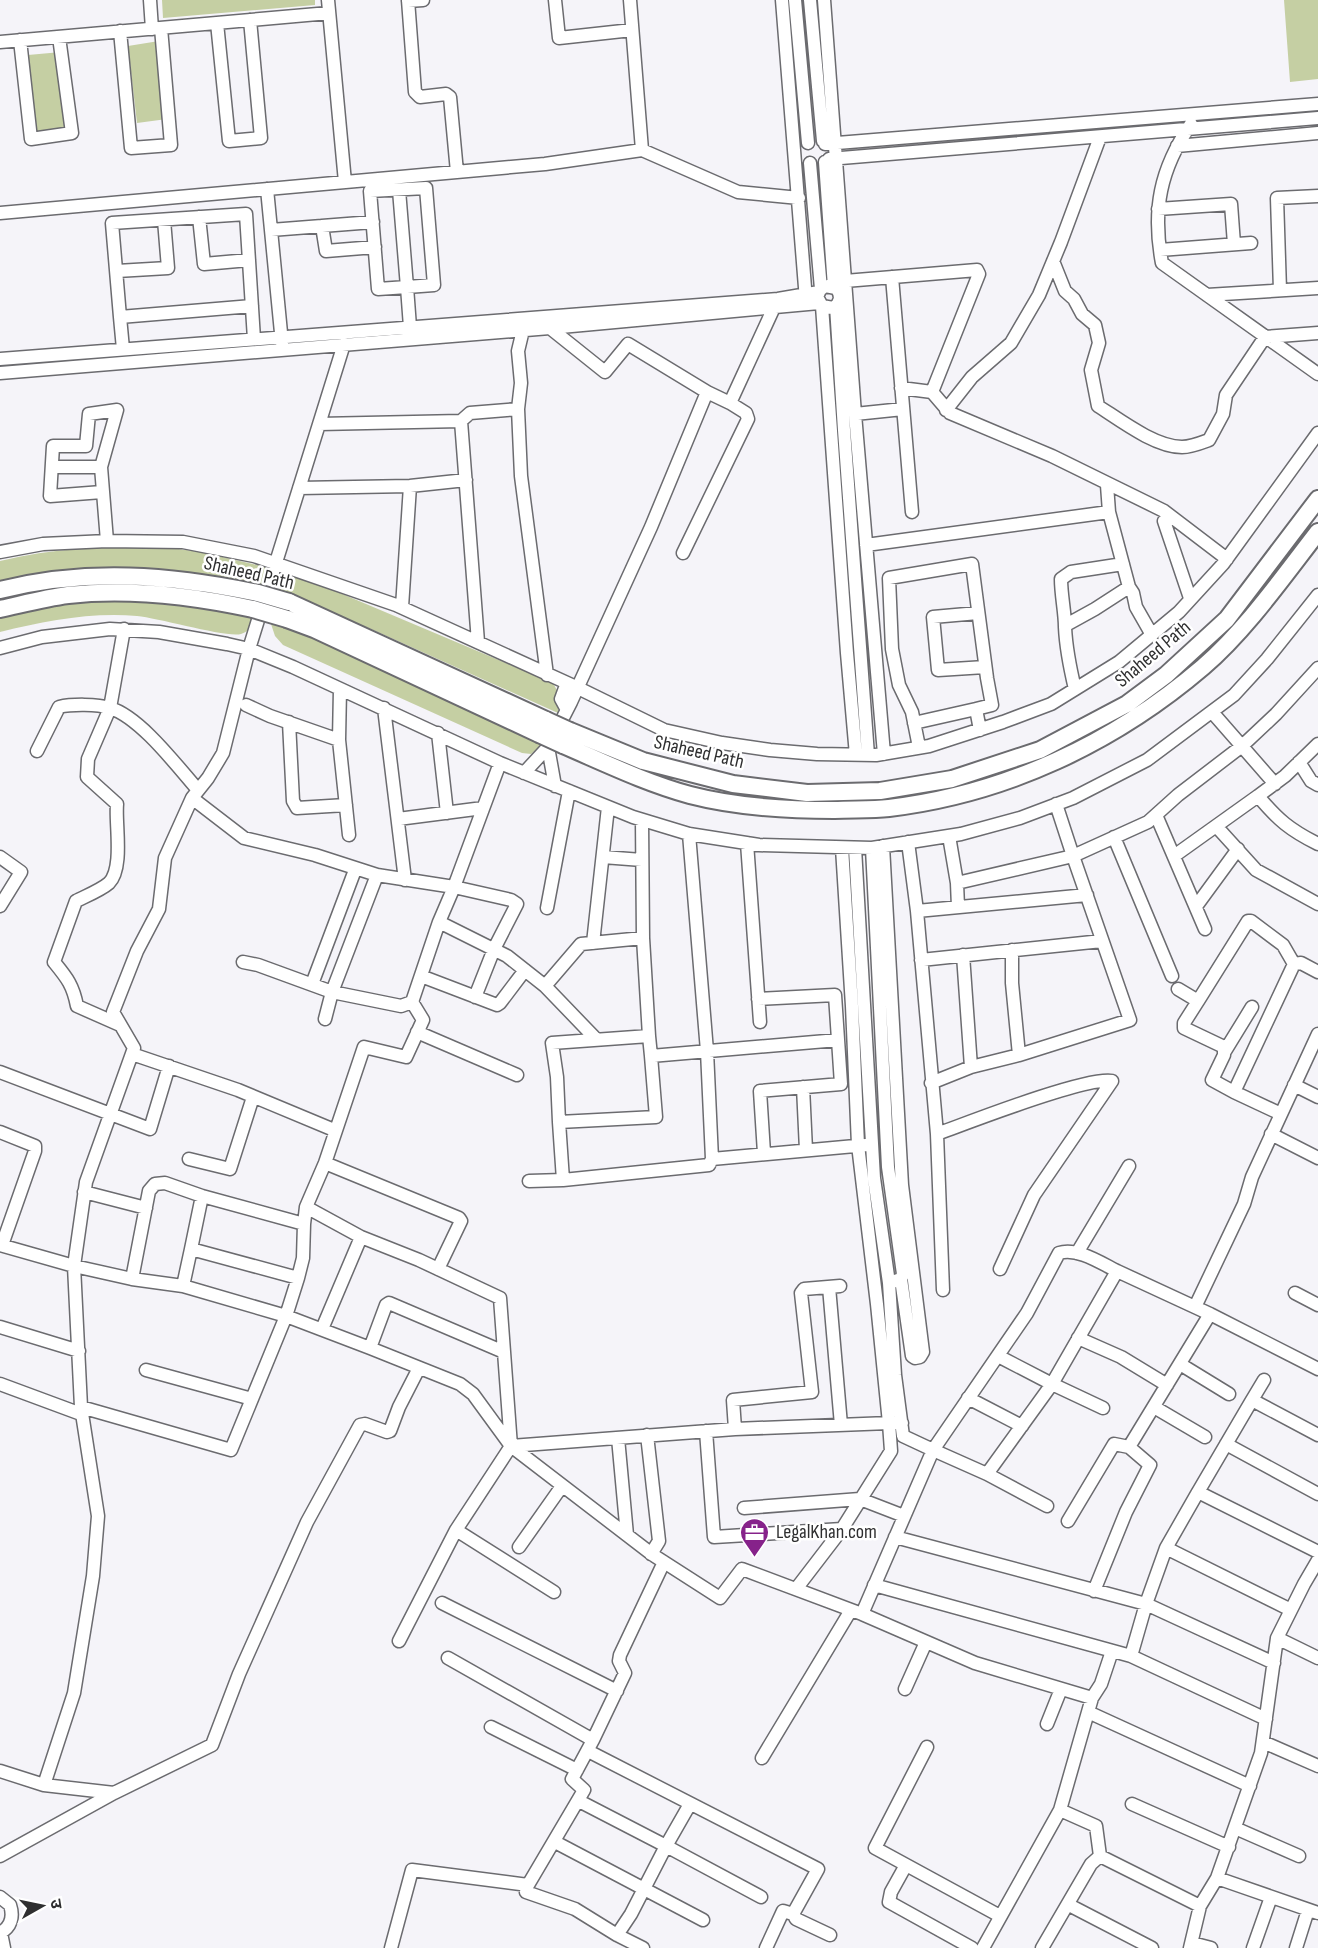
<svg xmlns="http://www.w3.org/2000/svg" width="1318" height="1948" font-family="'Sofia Sans Condensed','Noto Sans Devanagari',sans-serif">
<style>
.green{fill:#c5cfa3}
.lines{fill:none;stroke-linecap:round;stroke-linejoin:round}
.minor-casing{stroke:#6b6b6f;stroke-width:15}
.highway-casing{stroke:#6b6b6f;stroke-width:20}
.minor{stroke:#fff;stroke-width:12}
.highway{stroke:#fff;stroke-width:16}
.highway-bridge-casing{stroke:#6b6b6f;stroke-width:20;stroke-linecap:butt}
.highway-bridge{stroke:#fff;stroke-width:16}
.labels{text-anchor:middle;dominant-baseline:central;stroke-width:5;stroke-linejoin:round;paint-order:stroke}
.street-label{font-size:20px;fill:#2f2f30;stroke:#fff}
.poi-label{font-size:20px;fill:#2f2f30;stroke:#fff;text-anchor:start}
</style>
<rect width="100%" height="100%" fill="#f5f4f9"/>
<path class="green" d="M162 0H315V5L163 18Z
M1284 0H1318V79L1290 82Z
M159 41 167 119 137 123 128 46Z
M61 52 70 128 36 132 28 55Z
M156 546 201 552 266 567 267 588C238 583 210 575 181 571 120 563 60 571 0 585V561C52 548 103 547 156 546Z
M295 574 553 683 559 694 558 713 371 629 278 592 284 577Z
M113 600H166L255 617C253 625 250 631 241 634 227 638 159 618 137 616 91 612 45 621 0 632V616L47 606Z
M270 621 292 627 543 739 538 748 531 754 522 753 283 645 275 636Z"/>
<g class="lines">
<defs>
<path id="minor" d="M150 0 152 29
M328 0 345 182
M408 0 415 92 420 97 446 94 450 97 457 172
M555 0 559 38 632 30
M630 0 642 150
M782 0 806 300
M795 0 808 143
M810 0 823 141
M824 0 855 414 884 754
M408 1 423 0
M217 23 229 141 261 138 250 20
M120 31 131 148 171 145 161 28
M20 40 31 139 72 133 59 37
M0 42 329 13
M1191 124C1160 169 1152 210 1162 263L1318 374
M825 144 1318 104
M1177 146 1318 133
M829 159 1318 118
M825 162 834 287
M810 163 821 289
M267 189 282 343
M399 190 407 287 378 289 370 191 426 188 434 285 407 287 410 327
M1158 209 1231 204 1234 244
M0 213 545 164 642 150 738 192 799 198
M199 217 204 264 249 260
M322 226 326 251 375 247
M271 230 373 222
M1160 250 1251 243
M1053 261 1065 291 1074 299 1082 314 1095 325 1099 343 1091 370 1098 406C1120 420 1155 447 1182 447 1191 447 1201 443 1209 440L1223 414 1226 395 1265 337 1318 333
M117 271 168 268 164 220
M892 277 912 512
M845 281 977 270 979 274 932 392
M1280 290 1277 198 1318 196
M1207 295 1318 288
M252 306 120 317 112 223 246 214 254 339
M822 306 833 308C841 303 842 295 836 288L825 286 820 290 817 297 822 306 847 653 856 755
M836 306 844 430 868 755
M120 317 123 349
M550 328 605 372 628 344 707 392
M523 330 518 351 521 383 518 409 521 476 547 675
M344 344 249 649 223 753 208 778 192 798 244 838 315 855 377 875 454 887 500 763
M0 359 778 299 819 292
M0 373 550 328 819 303
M901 388 932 392 950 413 1052 456 1164 511 1227 559
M946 410 972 377 1011 343 1039 295 1061 242 1100 137
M855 414 903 409
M461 421 478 642
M319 424 461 421 470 413 518 409
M52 467H101
M1107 485 1109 512 1129 587 1133 593 1136 607 1152 635
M299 488 410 486 466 480
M102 492 50 496 53 446H86L89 414 117 410 101 467 107 541
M1164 521 1190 598
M866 545 1109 512
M0 552 43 544 107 541 183 542 254 556 396 605 576 687 664 730 722 743 770 750 817 754 876 755 929 746 1003 722 1051 704 1119 662 1179 612 1223 564 1318 433
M683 553 748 419 746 413 730 403
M402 607 410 486
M978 613 933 617 938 670 985 667
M1066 625 1095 609 1129 587
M0 648 42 637 110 629 159 632 227 644 249 649 293 667 500 763 633 817 689 834 759 845 872 848 961 834 1020 818 1073 798 1147 760 1234 695 1267 659 1318 595
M565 688 561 699 567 710
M340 689 339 740 349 835
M1075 689C1070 668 1066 649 1065 627 1065 612 1061 595 1061 579L1071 572 1123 564
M246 705 270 716 339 740
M384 708 405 880
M1212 712 1275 784
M289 722 293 801 297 808 346 805
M914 723 976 709
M438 733 447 813
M1318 744 1285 776 1258 796C1278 820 1290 830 1318 844
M548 747 555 786
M919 747 912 712 899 685 892 649 889 578 972 564 987 678 992 705 976 709 980 730
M37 751 59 707C72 704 97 704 110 708 140 717 177 766 198 790
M1299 762 1311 781 1318 785
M524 773 548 747 571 702 651 527 707 392 730 403 776 303
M1258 796 1216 826 1256 870 1318 904
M1156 815 1205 929
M398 819 483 808
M642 820 643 938 649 1036
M689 834 707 1051 712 1159
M949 836 957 883 958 907
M1114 837 1172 976
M908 842 917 911 937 1134 943 1290
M747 843 760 1022
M883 846 902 1185 923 1352 920 1357 915 1358 912 1356 901 1279
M842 848 852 1006 858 1145 877 1304 889 1423H902
M855 848 874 1178 889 1283 901 1279 903 1274 888 1167 872 848
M1174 856 1216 826
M0 857 21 872 0 906
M603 857 642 860
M957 883 1073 856 1056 804
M1197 905 1238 849
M547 908 569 791
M917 911 1087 895
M439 922 507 956 545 986 596 1039
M593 943 608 807
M963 955 971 1067
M921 960 1102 941
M243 962 258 965 332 992 401 1006 412 1002
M421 976 497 1005 500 1003 525 970
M312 984 355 870
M545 986 581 944 643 938
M1178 989 1198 1001 1184 1023V1028L1224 1047V1055L1212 1080 1234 1092
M475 997 494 949 517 904 511 900 454 887 439 922 412 1002 423 1020 406 1057 364 1047 325 1163 306 1207 361 1237 419 1260 500 1298 511 1446 653 1555 720 1598 742 1569 862 1614 975 1663 1092 1698 1060 1810 1096 1826 1100 1856 1200 1906 1217 1878 1318 1913
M758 999 835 995 841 1084 760 1091 764 1153
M1198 1001 1248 921H1251L1283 945 1294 964
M325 1019 332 992 377 875
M120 1025 77 1006C73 985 67 978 54 962L76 901C86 896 101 890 109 883 124 868 115 823 117 804L87 777 88 759 110 708 124 629
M417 1032 517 1075
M1225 1051 1252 1007
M132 1054 238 1090 334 1130
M1019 1055 1130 1020 1073 856 1148 822 1178 795 1242 746 1276 714 1318 668
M0 1072 150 1129 169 1066
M931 1083 971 1067 1019 1055 1012 983V950
M1294 1085 1318 1097
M803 1087 806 1150
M1281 1114 1234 1092 1294 964 1301 963 1318 972
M559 1122 557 1077 552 1043 649 1036 651 1056
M0 1132 35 1146V1151L2 1245
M937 1134C967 1123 1087 1076 1112 1081L1034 1195 1000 1269
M1271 1134 1318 1158
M189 1159 230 1169 253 1097
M325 1163 459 1218 461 1221 438 1269
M563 1180 709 1165 712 1159 866 1145
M529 1181 563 1180 559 1122 656 1117 651 1056 838 1040
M84 1192 146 1208
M202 1196 191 1249 298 1278
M0 1245 74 1266 132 1279 183 1286 286 1316 370 1348 460 1384 473 1394 511 1446 735 1429 889 1423 891 1451 842 1529 796 1589
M1077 1253 1129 1166
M132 1279 149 1191 155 1184 165 1183 202 1196 304 1224
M183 1286 191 1249
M829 1287 841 1425
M1295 1293 1318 1305
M1195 1307 1244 1204 1252 1177 1318 1034
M0 1327 79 1351
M322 1329 361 1237
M1078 1338 1121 1357 1167 1385
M370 1348 386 1305 389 1303 504 1352
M1180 1364 1229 1394
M146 1370 252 1399
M0 1384 81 1414
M968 1398 1022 1426
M1252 1400 1264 1380
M81 1407 231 1450 286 1316 298 1278 303 1258 304 1224 306 1207
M1154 1407 1205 1437
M1103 1408 1052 1384 1117 1271 1210 1314
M735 1429 733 1400 812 1392 801 1293 804 1289 840 1286
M706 1431 714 1537 842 1529
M647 1435 659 1541 651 1554
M1318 1435 1252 1400 1198 1492 1318 1552
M618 1438 627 1535
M1226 1444 1318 1494
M1129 1447 1210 1314 1318 1369
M987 1474 1052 1384 998 1356
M1198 1492 1166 1548 1291 1610
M1047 1506 987 1474 933 1450 1027 1313 1059 1253C1077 1247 1101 1263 1117 1271
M744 1508 860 1499 904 1516
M1068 1521 1114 1444 1129 1447 1150 1465 1126 1512 1094 1591
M456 1530 554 1592
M895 1537 1146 1604 1131 1656
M519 1547 562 1486
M1166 1548 1146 1604 1274 1663
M874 1585 1131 1656 1266 1719
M442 1603 617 1691
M862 1614 933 1450 903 1436 895 1375 889 1283
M1277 1638 1318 1658
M399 1641 456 1530 511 1446
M448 1658 593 1740
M905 1689 926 1642
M1092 1698 1101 1684 1112 1651
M1088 1712 1250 1786
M1047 1724 1061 1689
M491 1727 577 1770
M1263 1742 1318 1766
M927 1747 875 1848 1000 1916
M588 1751 818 1869 793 1914 783 1911 766 1948
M762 1758 851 1610
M0 1771 44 1785 114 1793 212 1745 239 1674 307 1522 360 1425 365 1424 387 1432 390 1431 399 1407 419 1368
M44 1785 74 1693 93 1576 98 1516 81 1407 74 1266 86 1182 134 1048 113 1012 137 951 159 909 165 858 192 798
M579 1801 666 1846 690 1804
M1132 1804 1229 1847
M1235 1828 1299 1856
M555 1842 703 1920
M0 1856 114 1793
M906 1865 891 1892 889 1902 972 1948
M1217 1878 1261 1753 1277 1638 1304 1584 1318 1560
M0 1897 10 1905C14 1917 11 1927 0 1933
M1069 1905 1152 1948
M793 1914 796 1919 830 1935
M1 1933 4 1948
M617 1935 631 1914 666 1846 761 1897
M1192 1943 1211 1948
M391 1948 412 1870 528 1885
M643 1948 617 1935 575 1909 526 1892 528 1885 584 1790 572 1779 593 1740 625 1673 619 1661 620 1655 664 1562
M983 1948 1060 1810
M1042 1948 1091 1864 1100 1856
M1190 1948 1200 1906
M1253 1948 1271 1897
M1296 1948 1308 1910"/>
<path id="highway" d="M0 590C88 568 171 575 258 593
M289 602 546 720
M0 609C23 604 45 598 68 595 130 588 193 596 253 609
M287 619 314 629 539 734
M570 731 643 761 733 784 807 793 880 791 952 779 1040 750 1127 704 1166 675 1227 619 1318 499
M563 745C605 763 646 783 690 795 736 807 786 810 834 810 852 809 871 810 889 808 1006 794 1114 743 1203 667 1246 630 1283 577 1318 532"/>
</defs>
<use href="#minor" class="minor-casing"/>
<use href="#highway" class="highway-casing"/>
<use href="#minor" class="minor"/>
<use href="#highway" class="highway"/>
<defs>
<path id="highway-bridge" d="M258 593 289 602
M253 609 287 619
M546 720 570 731
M539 734 563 745"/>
</defs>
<use href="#highway-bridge" class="highway-bridge-casing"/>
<use href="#highway-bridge" class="highway-bridge"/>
</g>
<defs>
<symbol id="office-pin" viewBox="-11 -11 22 30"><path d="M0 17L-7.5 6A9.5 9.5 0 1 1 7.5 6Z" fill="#86228a" stroke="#fff"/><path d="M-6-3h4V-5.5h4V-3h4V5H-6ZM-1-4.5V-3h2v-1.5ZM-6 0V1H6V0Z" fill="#fff"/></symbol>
</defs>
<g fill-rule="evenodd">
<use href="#office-pin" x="738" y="1516" width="33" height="45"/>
</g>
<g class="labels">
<g class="street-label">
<text transform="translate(249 573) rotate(13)">Shaheed Path</text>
<text transform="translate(1153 654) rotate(-40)">Shaheed Path</text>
<text transform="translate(699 752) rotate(13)">Shaheed Path</text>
</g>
<g class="poi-label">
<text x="776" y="1532">LegalKhan.com</text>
</g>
</g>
<g transform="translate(42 1906) rotate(81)" stroke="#ffffff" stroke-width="4.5" paint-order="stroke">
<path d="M0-4.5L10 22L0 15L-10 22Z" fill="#2f2f30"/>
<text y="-9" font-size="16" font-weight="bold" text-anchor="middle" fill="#2f2f30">उ</text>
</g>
</svg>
